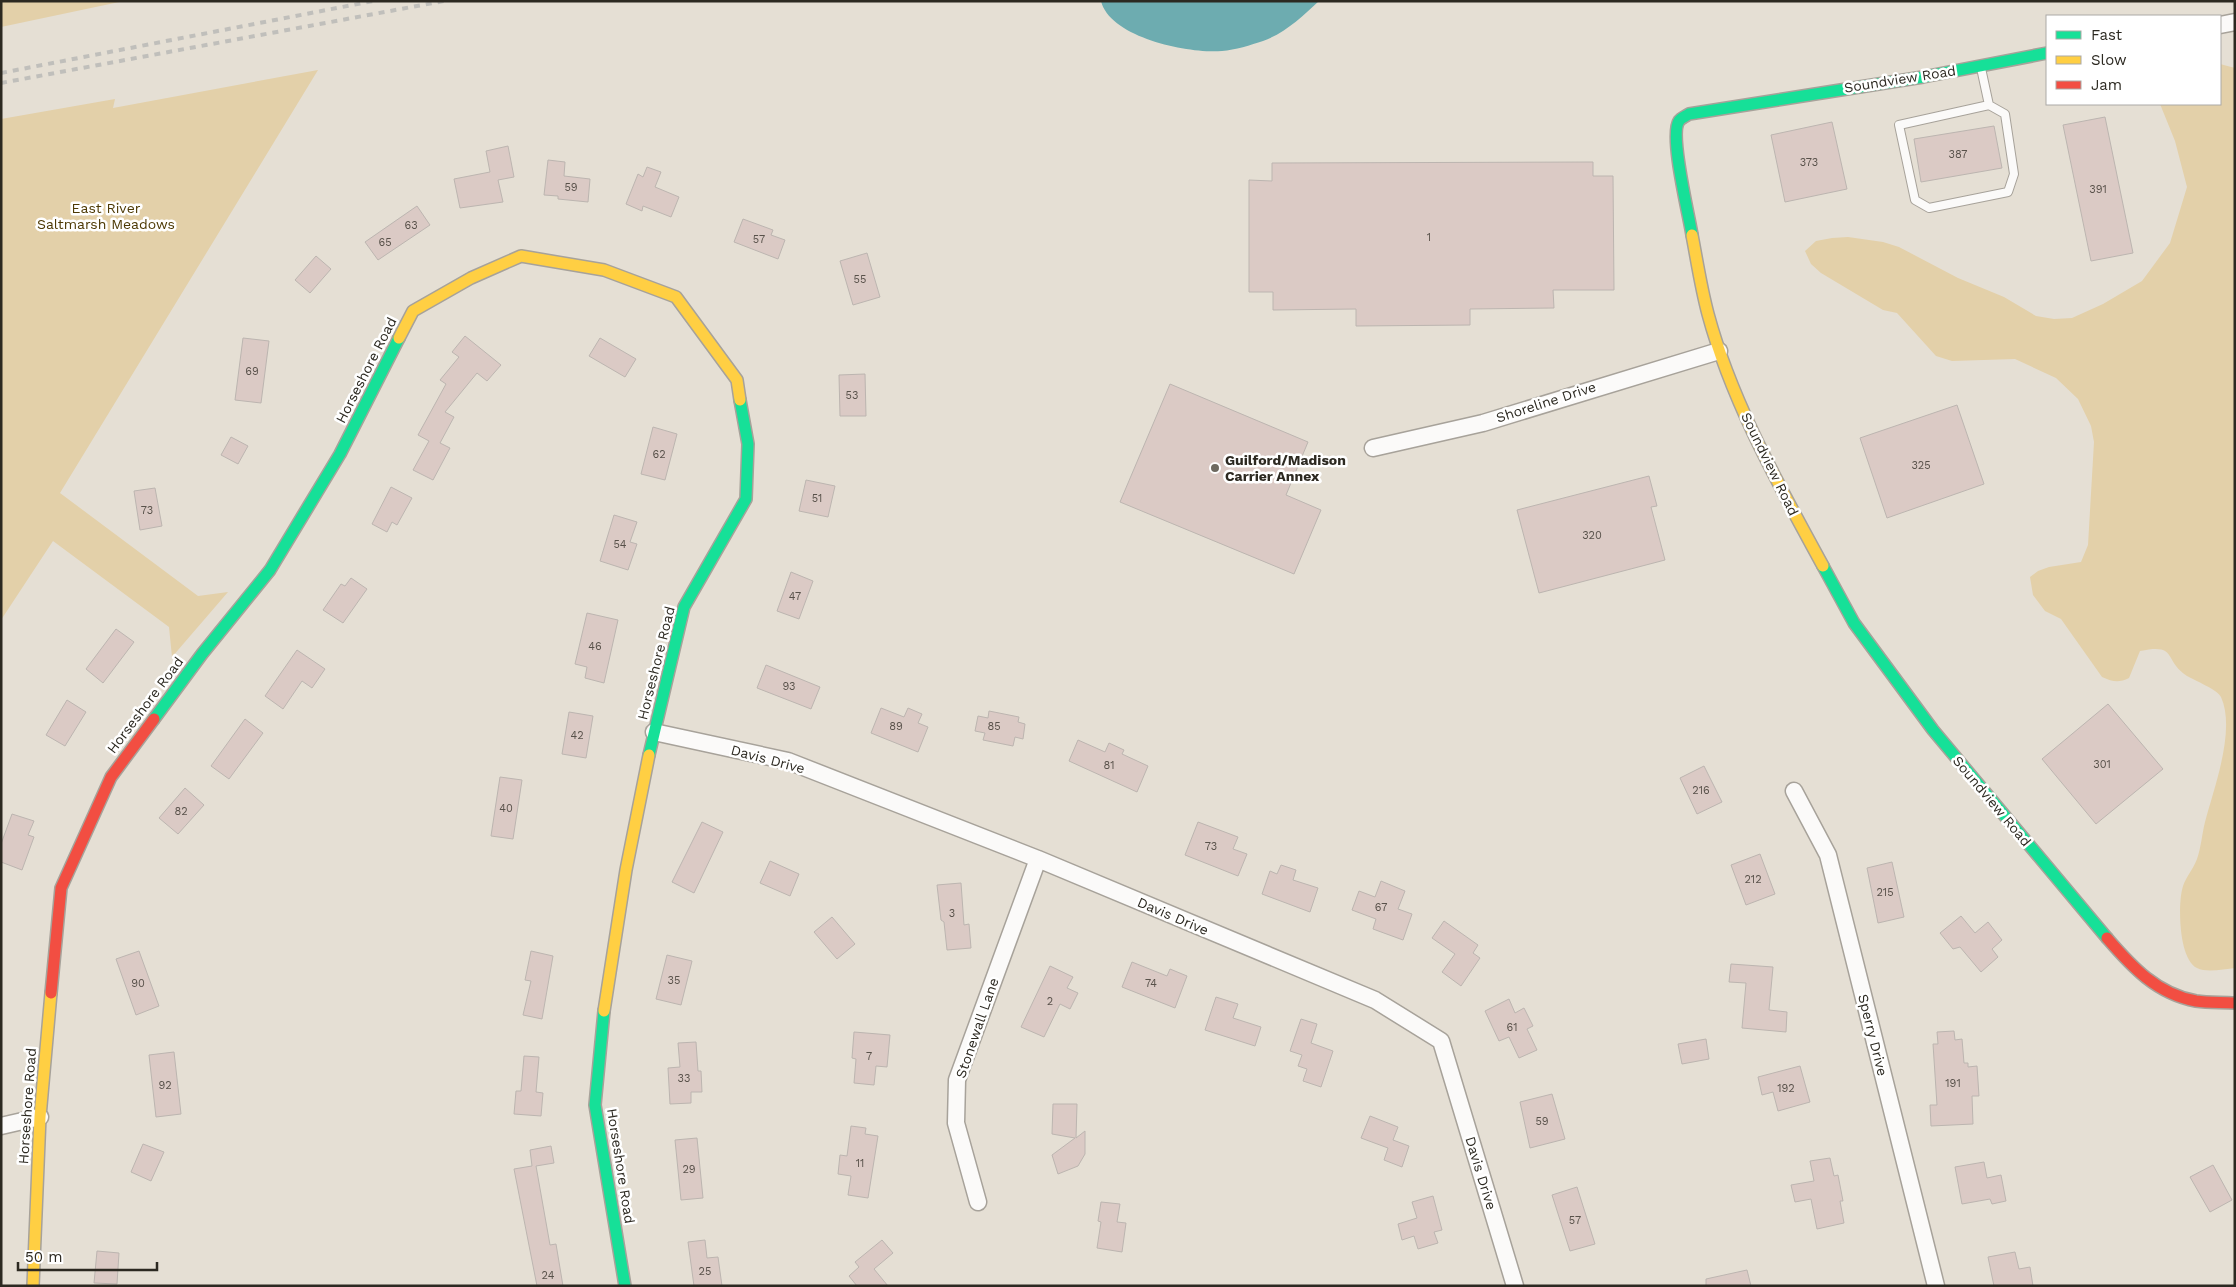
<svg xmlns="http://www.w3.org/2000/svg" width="2236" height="1287" font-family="'Work Sans',sans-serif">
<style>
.green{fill:#e3d0a9}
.water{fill:#6dacb0}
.building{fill:#dbcac5;stroke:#bcb5b0}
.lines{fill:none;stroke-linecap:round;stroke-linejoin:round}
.lane-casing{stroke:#a7a29a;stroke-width:10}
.street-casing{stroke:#a7a29a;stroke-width:19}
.fast-casing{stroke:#a7a29a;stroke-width:14}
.slow-casing{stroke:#a7a29a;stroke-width:14}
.jam-casing{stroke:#a7a29a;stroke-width:14}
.lane{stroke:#fbfaf9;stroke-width:8}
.street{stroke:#fbfaf9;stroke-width:16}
.fast{stroke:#16e098;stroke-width:11}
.slow{stroke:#ffcf43;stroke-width:11}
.jam{stroke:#f24e42;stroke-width:11}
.rail{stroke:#c0bfbb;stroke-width:4;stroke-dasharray:6 6;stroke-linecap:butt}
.poi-dot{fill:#6d6960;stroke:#fff;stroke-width:2}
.labels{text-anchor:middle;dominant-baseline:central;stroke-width:5;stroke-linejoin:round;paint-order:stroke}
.number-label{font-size:11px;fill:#58514a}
.street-label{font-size:14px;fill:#2c2921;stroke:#fff}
.park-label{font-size:14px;fill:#4d3904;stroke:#fff}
.poi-label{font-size:14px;font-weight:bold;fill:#2c2921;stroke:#fff;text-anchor:start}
</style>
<rect width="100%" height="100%" fill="#e5dfd4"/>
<path class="green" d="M1 1H124L1 27Z
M2220 64 2235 68V968C2224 969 2207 973 2197 968 2179 959 2178 908 2182 890 2184 879 2193 870 2197 859 2201 848 2202 834 2205 822 2214 788 2236 730 2221 697 2218 690 2194 680 2187 676 2163 660 2178 643 2140 651L2129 678C2119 683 2113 682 2102 677L2061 619 2045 611 2033 595 2030 577 2038 571 2049 567 2081 562 2088 545 2094 442 2091 426 2078 399 2056 378 2015 359 1952 361 1936 356 1897 313 1883 310 1821 273 1811 264 1805 251 1816 241 1832 238 1848 237 1883 242 1899 247 1958 278 2004 297 2036 316 2054 319 2072 318 2103 304 2142 281 2170 243 2187 187 2175 141 2160 104H2220Z
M318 70 60 493 198 596 228 592 172 657 169 627 53 541 1 620V119L115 99 113 108Z"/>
<path class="water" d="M1101 1H1319C1302 17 1285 33 1263 41 1251 45 1235 50 1222 51 1190 54 1110 38 1101 1Z"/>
<path class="building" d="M2105 117 2133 253 2091 261 2063 125Z
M1832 122 1847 189 1785 202 1771 135Z
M1994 126 2002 168 1921 182 1914 139Z
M508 146 514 177 498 180 503 202 460 208 454 179 490 172 486 151Z
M548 160 565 162 564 176 590 179 588 202 558 199V196L544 195Z
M1593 162V176H1613L1614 290H1553L1554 308 1470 309V325L1356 326V309L1273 310V292H1249V180L1272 181V163Z
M647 167 661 172 655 187 679 197 671 217 643 206 642 211 626 204 638 174 643 177Z
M417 206 430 225 378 260 365 242Z
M743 219 773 230 771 235 785 240 778 259 734 242Z
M867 253 880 297 853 305 840 261Z
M316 256 331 269 310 293 295 280Z
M465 336 501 365 487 381 477 373 445 412 454 417 440 443 450 448 433 480 413 470 429 441 418 435 446 384 440 380 459 357 452 352Z
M243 338 269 341 261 403 235 400Z
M600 338 636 359 625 377 589 356Z
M865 374 866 416H840L839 375Z
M1170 384 1308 442 1286 495 1321 510 1294 574 1120 502Z
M1957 405 1984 484 1887 518 1860 438Z
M653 427 677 434 665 480 641 474Z
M231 437 248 446 238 464 221 455Z
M1649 476 1657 506 1651 507 1665 560 1539 593 1517 510Z
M806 480 835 486 828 517 799 511Z
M391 487 412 498 397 525 392 522 387 532 372 524Z
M155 488 162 526 140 530 134 491Z
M614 515 637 522 630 542 637 544 628 570 600 561Z
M791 572 813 581 799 619 777 611Z
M351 578 367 589 343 623 323 610 341 584 345 586Z
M587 613 618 620 604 683 585 678 587 667 575 664Z
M116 629 134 642 103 683 86 669Z
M297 650 325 669 312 688 302 681 283 709 265 696Z
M766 665 820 687 811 709 757 688Z
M67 700 86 712 65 746 46 735Z
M2108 704 2163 769 2096 824 2042 759Z
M881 708 904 717 908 708 922 714 918 723 928 727 918 752 871 733Z
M989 711 1019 717 1018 722 1025 724 1023 739 1015 737 1013 746 983 740 985 733 975 731 978 716 988 718Z
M569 712 593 716 586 758 562 754Z
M245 719 263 733 229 779 211 766Z
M1078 740 1105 752 1109 743 1124 750 1122 754 1148 766 1137 792 1069 761Z
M1704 766 1722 802 1697 814 1680 778Z
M500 777 522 780 513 839 491 836Z
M185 788 204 805 178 834 159 818Z
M12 814 34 821 28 835 34 837 22 870 1 862V844Z
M702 822 723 832 694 893 672 882Z
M1198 822 1238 837 1233 849 1247 854 1238 876 1185 855Z
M1760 854 1775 894 1746 905 1731 865Z
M770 861 799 874 790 896 760 883Z
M1892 862 1904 917 1878 923 1867 868Z
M1281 865 1296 870 1293 880 1318 888 1310 912 1262 894 1270 871 1277 874Z
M1381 881 1405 891 1398 909 1412 914 1403 940 1373 929 1376 919 1352 910 1359 891 1375 897Z
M961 883 964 925 969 924 971 948 947 950 944 922 941 920 937 885Z
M1961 916 1975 933 1988 922 2002 940 1992 949 1998 957 1981 972 1960 947 1953 949 1940 933Z
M832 917 855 944 837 959 814 932Z
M1444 921 1478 945 1473 953 1480 958 1461 986 1442 972 1455 954 1432 938Z
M139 951 159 1006 136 1015 116 959Z
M531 951 553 956 542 1019 523 1015 531 981 525 980Z
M667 955 692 961 681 1005 656 999Z
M1132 962 1167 976 1170 969 1187 976 1175 1008 1122 987Z
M1731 964 1773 967 1769 1010 1787 1012 1786 1032 1742 1028 1746 983 1729 982Z
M1050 966 1073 977 1067 988 1078 993 1070 1009 1060 1004 1044 1037 1021 1027Z
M1216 997 1238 1004 1233 1018 1261 1027 1255 1046 1205 1030Z
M1509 999 1515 1013 1524 1008 1533 1026 1527 1029 1537 1050 1519 1058 1509 1037 1499 1041 1485 1011Z
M1301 1019 1317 1024 1311 1043 1333 1051 1321 1087 1303 1081 1307 1069 1298 1066 1302 1055 1290 1051Z
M1954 1031 1955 1040 1962 1039 1964 1063H1968V1067L1977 1066 1979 1096H1972L1973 1124 1931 1126 1930 1105H1937L1933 1044H1938L1937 1032Z
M854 1032 890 1035 887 1067 876 1066 874 1085 854 1083 856 1059 852 1058Z
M1706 1039 1709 1059 1682 1064 1678 1044Z
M696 1042 698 1071H701L702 1092H691V1103L670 1104 668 1068 680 1067 678 1043Z
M174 1052 181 1114 156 1117 149 1055Z
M524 1056 539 1057 536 1092 543 1093 541 1116 514 1114 516 1091H521Z
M1800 1066 1810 1102 1778 1111 1773 1092 1762 1095 1758 1077Z
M1552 1094 1565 1139 1530 1148 1520 1102Z
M1053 1104H1077L1076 1138 1085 1131V1154L1078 1166 1058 1174 1052 1155 1075 1138 1052 1134Z
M1370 1116 1398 1127 1393 1140 1409 1146 1402 1167 1384 1160 1388 1148 1361 1138Z
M851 1126 866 1128 865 1134 878 1136 868 1198 848 1195 851 1176 838 1174 840 1155 847 1156Z
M697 1138 703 1198 681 1200 675 1140Z
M143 1144 164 1152 151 1181 131 1172Z
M551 1146 554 1163 536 1166 550 1245 556 1244 563 1286H537L514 1169 532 1166 530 1150Z
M1830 1158 1834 1176 1838 1175 1843 1201H1840L1844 1223 1817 1229 1811 1199 1795 1202 1791 1185 1814 1181 1810 1161Z
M1984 1162 1987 1178 2001 1175 2006 1201 1992 1204 1990 1199 1962 1204 1955 1167Z
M2213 1165 2232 1200 2210 1212 2190 1177Z
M1577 1187 1595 1244 1570 1251 1552 1195Z
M1433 1196 1442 1230 1434 1232 1438 1243 1418 1249 1414 1236 1402 1240 1398 1224 1417 1218 1412 1202Z
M1101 1202 1120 1204 1117 1222 1126 1223 1122 1252 1097 1248 1101 1222 1098 1221Z
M705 1240 707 1258 718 1257 722 1286H694L688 1242Z
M882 1240 893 1253 874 1269 888 1286H857L849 1276 859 1267 855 1262Z
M97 1251 119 1253 117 1284 94 1283Z
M2015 1252 2019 1269 2030 1267 2033 1286H1994L1988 1257Z
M1747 1270 1751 1286H1706V1279Z"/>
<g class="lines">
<defs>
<path id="lane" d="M1981 68 1989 105 1899 125 1915 200 1929 208 2008 192 2014 174 2005 114 1989 105"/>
<path id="street" d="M2220 25 2235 22
M1373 448 1483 423 1719 351
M654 732 788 761 1038 859 1375 1000 1441 1041 1515 1286
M1794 791 1828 855 1936 1286
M1 1126 40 1117
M978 1202 956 1123 957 1080 1038 859"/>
<path id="fast" d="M1692 235C1689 215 1669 135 1679 121 1681 118 1686 116 1689 114L1923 77 2047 53
M1823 566 1854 623 1933 730 2107 938
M154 719 202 654 270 570 340 454 399 338
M649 755 684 607 746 499 748 444 740 400
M604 1011 595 1105 625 1286"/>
<path id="slow" d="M1692 235C1697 261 1701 288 1708 314 1732 403 1779 485 1823 566
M399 338 413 311 471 278 521 256 604 270 676 297 737 380 740 400
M604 1011 626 870 649 755
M33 1286 40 1117 51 993"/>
<path id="jam" d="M2107 938C2132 967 2157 994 2196 1001 2209 1003 2222 1002 2235 1003
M51 993 61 888 111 777 154 719"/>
</defs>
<use href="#lane" class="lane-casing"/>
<use href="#street" class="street-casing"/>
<use href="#fast" class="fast-casing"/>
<use href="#slow" class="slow-casing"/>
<use href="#jam" class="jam-casing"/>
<use href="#lane" class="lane"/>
<use href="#street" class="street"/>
<use href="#fast" class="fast"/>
<use href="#slow" class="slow"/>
<use href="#jam" class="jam"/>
<path class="rail" d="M1 73 373 1
M1 83 444 1"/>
</g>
<circle class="poi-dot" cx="1215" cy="468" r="5"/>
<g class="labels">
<g class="number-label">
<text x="1958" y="154">387</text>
<text x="1809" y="162">373</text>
<text x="571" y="187">59</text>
<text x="2098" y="189">391</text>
<text x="411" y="225">63</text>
<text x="1429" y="237">1</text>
<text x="759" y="239">57</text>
<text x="385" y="242">65</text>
<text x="860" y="279">55</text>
<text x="252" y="371">69</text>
<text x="852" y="395">53</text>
<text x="659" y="454">62</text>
<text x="1921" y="465">325</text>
<text x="817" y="498">51</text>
<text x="147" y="510">73</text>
<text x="1592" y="535">320</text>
<text x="620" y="544">54</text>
<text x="795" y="596">47</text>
<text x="595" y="646">46</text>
<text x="789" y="686">93</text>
<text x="896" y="726">89</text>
<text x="994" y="726">85</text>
<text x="577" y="735">42</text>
<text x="2102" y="764">301</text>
<text x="1109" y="765">81</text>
<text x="1701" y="790">216</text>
<text x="506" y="808">40</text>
<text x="181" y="811">82</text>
<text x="1211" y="846">73</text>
<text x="1753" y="879">212</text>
<text x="1885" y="892">215</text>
<text x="1381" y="907">67</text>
<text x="952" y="913">3</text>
<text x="674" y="980">35</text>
<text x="138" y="983">90</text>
<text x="1151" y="983">74</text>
<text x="1050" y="1001">2</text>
<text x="1512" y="1027">61</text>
<text x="869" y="1056">7</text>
<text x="684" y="1078">33</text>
<text x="1953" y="1083">191</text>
<text x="165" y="1085">92</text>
<text x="1786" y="1088">192</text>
<text x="1542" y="1121">59</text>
<text x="860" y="1163">11</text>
<text x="689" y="1169">29</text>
<text x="1575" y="1220">57</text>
<text x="705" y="1271">25</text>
<text x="548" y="1275">24</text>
</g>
<g class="street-label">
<text transform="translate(1900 79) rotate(-9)">Soundview Road</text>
<text transform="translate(366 370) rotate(-63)">Horseshore Road</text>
<text transform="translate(1546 402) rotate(-18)">Shoreline Drive</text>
<text transform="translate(1770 464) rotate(64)">Soundview Road</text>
<text transform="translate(656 663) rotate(-76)">Horseshore Road</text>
<text transform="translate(145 705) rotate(-53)">Horseshore Road</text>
<text transform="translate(768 759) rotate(15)">Davis Drive</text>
<text transform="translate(1992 801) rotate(50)">Soundview Road</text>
<text transform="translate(1173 916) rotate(23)">Davis Drive</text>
<text transform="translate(977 1028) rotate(-71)">Stonewall Lane</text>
<text transform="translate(1873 1035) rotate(76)">Sperry Drive</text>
<text transform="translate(27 1106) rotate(-86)">Horseshore Road</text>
<text transform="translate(621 1166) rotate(81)">Horseshore Road</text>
<text transform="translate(1481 1173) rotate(73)">Davis Drive</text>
</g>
<g class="park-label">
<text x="106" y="208">East River<tspan x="106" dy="16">Saltmarsh Meadows</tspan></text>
</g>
<g class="poi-label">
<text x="1225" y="460">Guilford/Madison<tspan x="1225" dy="16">Carrier Annex</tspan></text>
</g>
</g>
<rect width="2236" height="1287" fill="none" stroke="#2c2921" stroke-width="5"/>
<rect x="2046" y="15" width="175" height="90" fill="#ffffff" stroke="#aba9a6"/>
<rect x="2056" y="31" width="25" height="8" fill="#16e098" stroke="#aba9a6"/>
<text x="2091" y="40" font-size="15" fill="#2c2921">Fast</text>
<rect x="2056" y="56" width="25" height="8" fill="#ffcf43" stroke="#aba9a6"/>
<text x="2091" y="65" font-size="15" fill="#2c2921">Slow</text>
<rect x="2056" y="81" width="25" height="8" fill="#f24e42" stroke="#aba9a6"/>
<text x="2091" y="90" font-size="15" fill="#2c2921">Jam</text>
<path d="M18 1262v8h139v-8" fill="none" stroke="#2c2921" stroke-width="2.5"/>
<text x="25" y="1262" font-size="15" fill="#2c2921" stroke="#ffffff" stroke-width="4" paint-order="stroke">50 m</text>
</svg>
